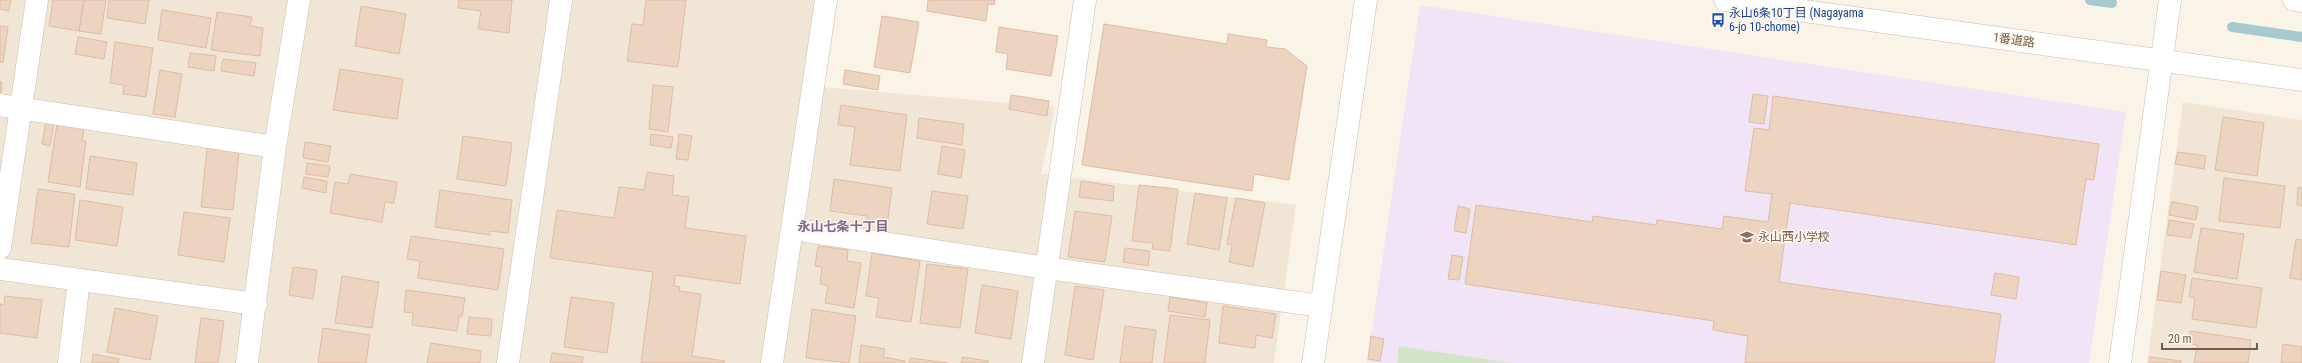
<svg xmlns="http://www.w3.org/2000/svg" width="2302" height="363" font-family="'Roboto Condensed','Noto Sans JP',sans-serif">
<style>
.residential{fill:#f1e5d6}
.education{fill:#f0e4f6}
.green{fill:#d2e6c7}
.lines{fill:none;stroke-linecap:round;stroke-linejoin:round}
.stream{stroke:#a5cad2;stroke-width:10}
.building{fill:#edd4c1;stroke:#debca3}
.minor-casing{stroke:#cbbcae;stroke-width:23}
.tertiary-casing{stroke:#cbbcae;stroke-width:23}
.minor{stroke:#fff;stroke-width:22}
.tertiary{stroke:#fff;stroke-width:22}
.labels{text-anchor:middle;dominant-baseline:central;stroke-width:3;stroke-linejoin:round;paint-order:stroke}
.transit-label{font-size:12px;fill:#164399;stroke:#fdf7ed;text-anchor:start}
.street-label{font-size:12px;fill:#715c4e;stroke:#fdf7ed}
.education-label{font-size:12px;fill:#785e54;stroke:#fdf7ed;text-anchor:start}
.neighbourhood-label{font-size:13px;font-weight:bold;fill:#81668d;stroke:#fdf7ed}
</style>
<rect width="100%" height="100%" fill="#faf3e7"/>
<path class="residential" d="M0 0H820L811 86 1055 107 1041 174 1296 205 1274 363H0Z
M2183 102 2302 120V363H2147Z"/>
<path class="education" d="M1420 5 2126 112 2089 363H1367Z"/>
<path class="green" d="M1399 346 1510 363H1397Z"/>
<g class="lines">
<path class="stream" d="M2090 0 2112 3
M2232 27 2302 37"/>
</g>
<path class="building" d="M0 0H11L9 11 0 9Z
M53 0H84L79 31 49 26Z
M84 0H106L101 34 79 31Z
M109 0H149L145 24 107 18Z
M459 0H512L509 33 478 29 481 11 458 8Z
M646 0H686L678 67 627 61 632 24 643 25Z
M928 0H995L994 5 988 4 986 21 927 11Z
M361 6 406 14 399 54 355 46Z
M162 10 211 18 206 48 158 40Z
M217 12 252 17 250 26 263 28 260 56 211 50Z
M882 16 919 22 910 73 874 67Z
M1104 24 1227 44 1228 34 1267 40 1266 47 1285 49 1307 66 1289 180 1254 174 1252 191 1082 165Z
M0 26 8 27 3 63 0 62Z
M999 27 1058 36 1051 76 1006 69 1008 54 996 52Z
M78 37 107 42 104 59 75 54Z
M115 42 153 48 146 97 123 94 124 85 110 83Z
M190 53 216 56 214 71 188 67Z
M223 59 256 63 254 76 221 71Z
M340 69 403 79 397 119 333 110Z
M160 70 182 74 175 117 153 114Z
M845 70 880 76 878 90 843 84Z
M0 81 2 82 1 93H0Z
M653 85 673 87 668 132 649 129Z
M1753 94 1768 96 1764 124 1749 122Z
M1011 95 1049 101 1047 116 1009 109Z
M1773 96 2099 144 2094 180 2086 179 2076 245 1790 203 1779 282 2001 314 1994 363H1745L1748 336 1713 330 1714 321 1465 284 1476 205 1592 222 1593 216 1656 225 1657 220 1722 229 1724 216 1768 222 1772 194 1745 191 1754 128 1769 130Z
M841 105 907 115 900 171 850 165 855 127 838 125Z
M2223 117 2264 123 2257 176 2215 170Z
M919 118 964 124 962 145 917 138Z
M46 121 54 123 50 146 42 144Z
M57 124 84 128 82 141H86L80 187 48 182Z
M651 134 673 137 671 148 650 145Z
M679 134 692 136 688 160 676 159Z
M463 136 512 143 506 186 457 179Z
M305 142 331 146 328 162 303 158Z
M942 146 965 150 961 178 938 174Z
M207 148 239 152 233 210 201 207Z
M2178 152 2206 156 2204 169 2175 164Z
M90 156 137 163 133 195 86 189Z
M307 163 330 166 328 177 306 174Z
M647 172 674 176 672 195 689 197 685 228 746 236 740 284 675 275 674 286 680 287 679 291 701 294 692 356 725 361 724 363H641L653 272 550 258 557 210 614 218 619 187 644 190Z
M350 174 397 182 394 203 385 202 382 222 330 213 335 182 348 184Z
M304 177 327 181 326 193 302 188Z
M2224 178 2285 186 2280 228 2219 221Z
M834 179 892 188 887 225 867 222V216L830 211Z
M1081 181 1114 186 1113 201 1079 197Z
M1139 185 1178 189 1170 251 1152 249 1153 243 1132 241Z
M2298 187 2302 188V206L2297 205Z
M38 189 75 194 69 247 31 243Z
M440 190 512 200 508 233 490 231V235L435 227Z
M932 191 968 196 963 229 927 224Z
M1195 193 1227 198 1219 250 1187 244Z
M1236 198 1265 203 1253 267 1229 262 1232 245 1227 244Z
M80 200 123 207 117 246 75 240Z
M2172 202 2198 207 2196 220 2169 215Z
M1458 206 1470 209 1466 233 1454 231Z
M1075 211 1112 216 1105 262 1068 257Z
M184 212 230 218 224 262 178 255Z
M2169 220 2194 224 2191 238 2167 235Z
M2201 228 2244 234 2237 279 2194 272Z
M411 236 504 249 498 290 418 278 420 261 407 259Z
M2296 239 2302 240V280L2290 278Z
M818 246 848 250 847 261 861 263 854 308 825 303 828 286 820 284 822 267 815 266Z
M1125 248 1150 251 1148 266 1123 262Z
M872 253 920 261 911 322 876 317 879 298 866 296Z
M1452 255 1463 257 1459 280 1448 279Z
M927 264 968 269 960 328 920 323Z
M293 267 317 270 313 299 289 295Z
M2161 271 2186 275 2181 303 2157 300Z
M1995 273 2019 277 2016 299 1991 295Z
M342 276 379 282 372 328 335 323Z
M2192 278 2262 288 2256 328 2192 319 2195 298 2189 297Z
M982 285 1018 291 1011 339 975 333Z
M1075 286 1104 290 1093 360 1065 355Z
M406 290 465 298 462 316H459L457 331 412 325 413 313 404 312Z
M5 296 42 300 37 338 0 333V304L4 305Z
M571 297 614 303 607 353 564 347Z
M1170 297 1207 303 1205 317 1168 311Z
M1223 306 1276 314 1272 338 1256 335 1255 348 1219 343Z
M115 308 158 316 150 360 107 352Z
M812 309 856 316 849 363 806 358Z
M1170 315 1210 320 1205 363H1164Z
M469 317 492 319 491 336 467 334Z
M201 318 224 321 218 363H195Z
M1125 326 1156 330 1152 363H1120Z
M323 328 370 335 366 363H318Z
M2190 331 2251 340 2248 363H2194L2197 345 2188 343Z
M1371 336 1384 339 1380 361 1368 359Z
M431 343 481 351 480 363H427Z
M2283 344 2302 347V363H2281Z
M861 345 885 349 883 357 905 361V363H859Z
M552 353 583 357 582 363H550Z
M93 354 119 359 118 363H92Z
M962 357 988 361V363H961Z
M2150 357 2181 361V363H2149Z
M910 358 948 363H909Z"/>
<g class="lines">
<defs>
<path id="minor" d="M2294 0 2302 1
M0 105 275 147
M792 229 1046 268 1321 306
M0 248 37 0
M0 269 256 304
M69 363 79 280
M247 363 275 147 299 0
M508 363 561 0
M772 363 826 0
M1033 363 1085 0
M1313 363 1366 0
M2120 363 2170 0"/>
<path id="tertiary" d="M1725 0 2302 80"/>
</defs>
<use href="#minor" class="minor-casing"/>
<use href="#tertiary" class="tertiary-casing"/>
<use href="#minor" class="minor"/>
<use href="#tertiary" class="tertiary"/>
</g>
<defs>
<symbol id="bus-bare" viewBox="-9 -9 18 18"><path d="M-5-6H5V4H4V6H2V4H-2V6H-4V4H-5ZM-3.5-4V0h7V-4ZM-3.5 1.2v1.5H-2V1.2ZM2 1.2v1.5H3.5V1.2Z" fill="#1a4fb4" stroke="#fdf7ed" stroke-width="2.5" paint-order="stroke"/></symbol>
<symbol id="school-bare" viewBox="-9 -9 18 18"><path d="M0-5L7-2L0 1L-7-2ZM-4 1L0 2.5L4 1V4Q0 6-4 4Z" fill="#8d6e63" stroke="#fdf7ed" stroke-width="2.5" paint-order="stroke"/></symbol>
</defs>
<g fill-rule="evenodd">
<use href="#bus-bare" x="1708" y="10" width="20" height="20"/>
<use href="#school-bare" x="1737" y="227" width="20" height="20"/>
</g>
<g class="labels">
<g class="transit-label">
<text x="1729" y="13">永山6条10丁目 (Nagayama<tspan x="1729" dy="14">6-jo 10-chome)</tspan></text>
</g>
<g class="street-label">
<text transform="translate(2014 40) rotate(8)">1番道路</text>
</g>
<g class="education-label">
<text x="1758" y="237">永山西小学校</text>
</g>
<g class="neighbourhood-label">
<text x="843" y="226">永山七条十丁目</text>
</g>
</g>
<path d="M2162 343v6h95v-6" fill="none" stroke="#715c4e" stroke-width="2"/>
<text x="2168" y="343" font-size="12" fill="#715c4e" stroke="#fdf7ed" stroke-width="3" paint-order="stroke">20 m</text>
</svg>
